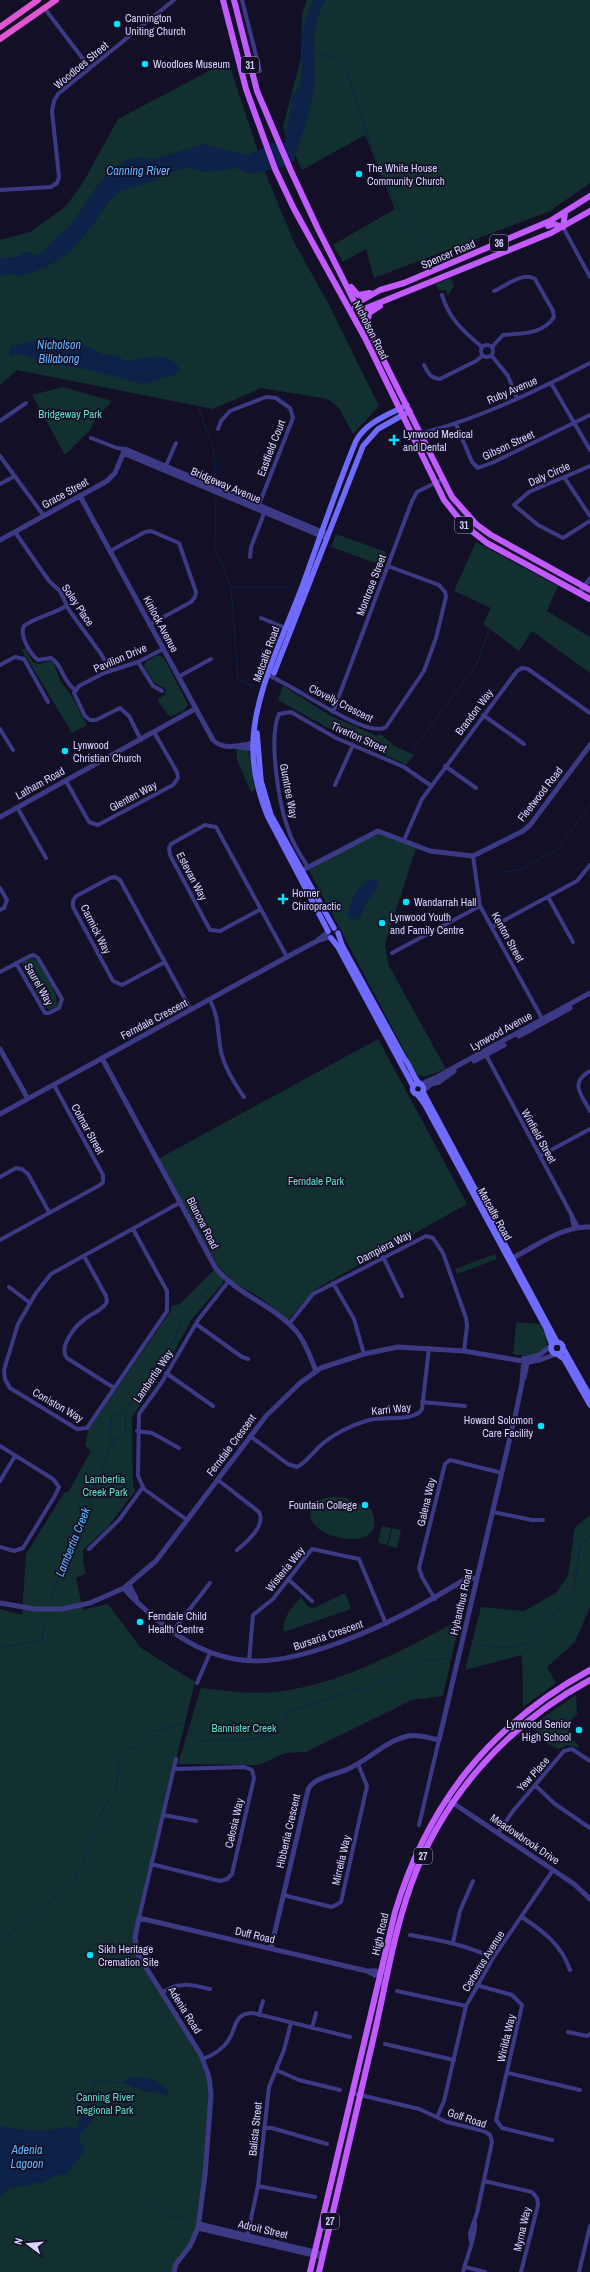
<svg xmlns="http://www.w3.org/2000/svg" width="590" height="2272" font-family="'Archivo Narrow',sans-serif">
<style>
.green{fill:#12302f}
.water{fill:#0c2248}
.lines{fill:none;stroke-linecap:round;stroke-linejoin:round}
.stream{stroke:#0c2248;stroke-width:1}
.minor{stroke:#3d3a85;stroke-width:4}
.tertiary{stroke:#3d3a85;stroke-width:5}
.secondary{stroke:#6f6bff;stroke-width:5.5}
.primary{stroke:#c25bff;stroke-width:6}
.trunk{stroke:#e055d1;stroke-width:6}
.poi-dot{fill:#00e5ff;stroke:#130f26;stroke-width:1.5}
.labels{text-anchor:middle;dominant-baseline:central;stroke-width:3.5;stroke-linejoin:round;paint-order:stroke}
.shield{fill:#130f26;stroke:#9e99be;stroke-width:1}
.shield-label{font-size:10px;font-weight:bold;fill:#d9d4ff}
.poi-label{font-size:11px;fill:#d9d4ff;stroke:#130f26;text-anchor:start}
.street-label{font-size:11px;fill:#d9d4ff;stroke:#130f26}
.park-label{font-size:11px;fill:#5fe0c0;stroke:#130f26}
.water-label{font-size:12px;font-style:italic;fill:#62b6ff;stroke:#130f26}
</style>
<rect width="100%" height="100%" fill="#130f26"/>
<path class="green" d="M307 0H590V183L550 211 374 278 366 249 343 262 333 245 395 209 365 135 302 170 283 127 301 58 302 14Z
M228 61 265 172 294 242 328 303 379 406 353 434 339 408 328 399 261 388 213 409 17 370 0 385V240L30 232 66 206 84 181 118 119Z
M451 278 454 286 448 296 446 290H439L435 284Z
M63 387 112 401 95 420 91 429 65 455 32 395Z
M336 534 386 552 381 565 331 547Z
M476 542 558 586 547 611 590 637V673L532 631 519 651 483 624 491 608 454 591Z
M25 648 32 661 38 664 49 661 53 662 61 682 71 695 87 725 72 733 22 650Z
M158 655 164 658 188 704 185 710 170 717 157 700 165 695 166 689 155 683 144 667 145 662Z
M283 686 331 716 377 736 378 734 383 736 393 745 414 755 406 765 328 728 278 700Z
M248 749 255 790 251 792 237 760 236 750Z
M379 833 416 848 385 944 388 964 446 1069 424 1077 417 1075 309 870 371 835Z
M32 958C40 959 61 999 57 1006L50 1010 44 1007 22 966 23 962Z
M378 1039 467 1204 316 1289 288 1320 258 1296 234 1283 218 1266 158 1159Z
M495 1254 497 1259 457 1274 455 1269Z
M216 1268 223 1277V1283L192 1319 164 1370 132 1417 133 1484 135 1491 107 1528 83 1550V1563L86 1573 76 1578 83 1610 108 1604 141 1648 195 1682 136 1923 137 1953 200 2053 209 2074 211 2098 200 2220 195 2236 173 2272H0V1609L22 1615 26 1554 64 1493 69 1491 91 1451 85 1446 88 1430 170 1312 172 1306 180 1304Z
M516 1322 540 1324 547 1337V1346C537 1356 527 1356 513 1354Z
M332 1497 347 1498 371 1509C394 1559 296 1538 312 1508 316 1499 323 1498 332 1497Z
M590 1515V1607L575 1642 547 1667 556 1683 523 1707 522 1655 465 1670 481 1607 524 1611 556 1593 568 1576 575 1527Z
M382 1526 391 1528 387 1545 378 1543Z
M392 1528 401 1530 397 1548 388 1546Z
M345 1593 351 1609 284 1632C281 1619 293 1606 301 1597L307 1606 312 1609Z
M460 1620 443 1696 412 1700 306 1752 285 1753 259 1765 178 1764 201 1688C227 1691 256 1695 283 1691 346 1682 404 1649 460 1620Z
M576 1695 577 1714 568 1724 570 1736 579 1746 578 1748 568 1745 558 1749 545 1742 532 1725Z"/>
<path class="water" d="M314 0H325L318 16 314 36 315 80 309 113 294 160 283 167 250 174 236 168 221 171 204 172 187 167 161 176 153 181 121 191 109 201 89 230 69 253 47 267 19 277 14 274 0 276V258L17 257 25 252H30L35 256 47 249 55 238 71 225 102 179 119 165 129 159 137 157 155 159 202 144 248 155 272 143H285V134L289 121 292 97C310 80 297 48 304 27 306 18 310 9 314 0Z
M49 337 91 348 103 355 119 356 124 361C130 362 133 359 139 358 156 356 171 353 180 370L174 375 143 384 91 370 42 362 22 354 10 356 9 350 11 347Z
M373 879 377 881V888L366 903 360 918 352 920 348 917C346 909 357 888 364 883 366 880 370 880 373 879Z
M140 2077C152 2078 158 2082 167 2088L168 2096 156 2092H146L123 2083 128 2078Z
M91 2104C102 2114 88 2126 80 2134V2141L84 2145 83 2152 66 2175 59 2174 40 2184 34 2182 28 2187 18 2186 8 2189 3 2195 0 2196V2126C16 2130 49 2133 66 2126L76 2130 84 2107Z"/>
<g class="lines">
<path class="stream" d="M315 52 345 63C364 123 382 201 426 247
M198 406 214 452 215 482
M216 498 215 547 231 587 238 680 255 686
M232 587H291
M411 753 477 664 489 629
M500 872 519 870 557 850 590 805
M113 1440 110 1433 112 1417 124 1412
M113 1441 124 1436 126 1426 125 1411C138 1393 152 1376 165 1357 181 1332 179 1308 208 1289
M50 1599 113 1441
M474 1644 508 1648 531 1643 575 1589 579 1548 590 1536
M0 1645 5 1647 42 1640 45 1620
M0 1941 62 1892 75 1879 88 1852 101 1813 115 1790 119 1770 117 1763 128 1748C142 1748 143 1741 150 1732L181 1724 188 1726 199 1741 256 1739 279 1732 288 1712 401 1676 423 1661 451 1658
M90 2104 95 2081 123 2083
M143 2201 171 2216 186 2220"/>
<path class="minor" d="M242 0 260 71
M45 9 90 68
M0 190 51 187 57 183 59 177 52 111 54 101 58 94 174 0
M563 227 590 277
M442 295C449 319 463 331 482 347
M481 351a6 6 0 1 1 12 0a6 6 0 1 1-12 0Z
M492 347 503 335C522 333 542 335 554 317L553 311 535 279C524 271 505 286 494 291
M492 356 508 376 517 398
M424 365C428 373 430 378 440 379L476 361 482 356
M551 383 590 450
M0 421 26 403
M456 424 472 462 478 468 494 462 590 415
M218 429 221 421 230 411 266 397 276 398 290 408 293 418 258 507
M421 433C477 420 538 390 590 363
M91 438 117 448 125 449
M423 439 440 430
M0 456 44 516
M590 466 529 492 514 505 538 525 563 538 590 521
M165 468 176 443
M564 477 590 516
M0 484 15 476
M15 532 49 581 60 591 69 610 101 654 110 670
M110 551 145 532 151 531 179 543 196 592 195 597 191 602 149 625
M250 557 251 547 265 511
M66 606C52 615 37 616 24 626 19 635 30 654 38 660L51 658C63 665 62 681 75 690
M261 618 288 629
M138 662 153 686 162 691
M0 665 15 657 24 659 48 702
M269 676C291 683 367 740 386 727L424 671 436 638 446 597 445 592 439 585 388 566
M178 677 211 659
M333 712 412 501 417 492 443 479
M483 715 524 744
M0 729 13 750
M141 740 129 716 120 708 96 720H90L85 716 74 693 79 686 104 673 138 662 163 649
M445 766 476 788
M66 781 89 822 98 825 173 785 178 778 177 772 154 732
M335 785 353 745
M17 807 46 858
M404 840 422 799 517 671 522 668 528 669 590 713
M473 856 480 906 544 1022
M308 867C300 855 292 842 288 829 279 804 268 738 279 714L291 712 336 738 404 767 430 785
M0 888 7 900 4 908 0 910
M548 897 573 942
M261 909 220 931 210 930 170 855 169 848 171 844 205 825 216 827 287 957
M492 927 577 881 590 865
M392 953 480 906
M165 962 122 985 113 981 73 907V901L76 896 110 878 115 877 120 880 191 1010
M0 972 30 956 34 955 38 958 62 999 59 1008 49 1013H45L16 963
M210 1000C219 1019 217 1026 220 1046 222 1063 234 1083 244 1097
M485 1053 578 1227
M590 1071C569 1083 581 1094 590 1111
M540 1156 590 1129
M0 1177 16 1168 22 1169 28 1174 49 1212
M571 1214 574 1228
M133 1229 167 1291V1311L87 1428 77 1429 10 1388 5 1379 4 1370 18 1324 36 1293 51 1274 181 1202
M0 1240 100 1185 103 1182V1175L54 1085
M84 1256 106 1296 107 1302C102 1311 92 1313 85 1319 75 1326 58 1347 67 1358L114 1388
M383 1257 402 1296
M333 1283 354 1319 364 1354
M9 1287 30 1303
M196 1324 242 1357 248 1359
M289 1324 313 1294 426 1236 433 1238 443 1253 466 1318 467 1326 464 1351
M166 1373 213 1406
M422 1402 465 1406
M137 1431 152 1433 179 1448
M250 1436 288 1464 297 1467C305 1463 311 1455 318 1448 331 1435 351 1425 369 1420 384 1416 415 1422 422 1409L429 1348
M0 1446 53 1479 59 1487 56 1494 23 1548 14 1551 0 1547
M218 1480 259 1512C266 1525 247 1542 237 1550
M0 1481 15 1456
M493 1512 532 1520H543
M187 1520 144 1489 138 1476 139 1414 162 1382 198 1320 228 1282
M89 1549 119 1520 143 1487
M288 1579 312 1601
M435 1599 422 1577 419 1568 445 1464 450 1460 502 1473
M172 1632 210 1583
M249 1661 253 1615 273 1599 312 1549 359 1559 386 1624
M197 1683 210 1653
M536 1786 555 1804 590 1828
M163 1815 196 1821
M419 1825 439 1740
M498 1833 513 1811 564 1751 572 1749 590 1761
M151 1864 220 1881 227 1879 232 1874 254 1778 252 1770 244 1767 174 1769
M283 1895 332 1907 341 1902 367 1786 358 1764
M522 1917C544 1932 561 1944 570 1970
M139 1918 176 1759
M410 1935C440 1940 466 1945 493 1958
M453 1942 460 1911 473 1881
M476 1985 512 1995 522 2005 496 2120 502 2128 552 2140
M397 1991 466 2006
M163 1992C179 1981 192 1985 210 1989
M259 2015 263 2001
M312 2028 316 2013
M568 2032 587 2036 590 2034
M385 2044 454 2060
M203 2059C213 2055 222 2050 228 2041 237 2028 233 2013 253 2013L350 2037
M276 2070 299 2080 340 2090
M508 2073 580 2090
M352 2093 419 2109 447 2122 484 2131 490 2135 492 2142 477 2213 470 2233 471 2242
M437 2117 444 2101 466 2006 493 1958 553 1870
M264 2128H272L327 2144
M484 2181 532 2192 537 2198 538 2205 521 2272
M258 2186 315 2197
M247 2237 258 2186 269 2087 284 2050 291 2023
M465 2267 485 2272
M463 2272C466 2259 477 2233 475 2223
M579 2272 590 2226"/>
<path class="tertiary" d="M123 453 326 538
M80 496 213 740C226 752 241 744 257 743
M0 540 107 481 115 473 125 449 327 534
M579 593 590 579
M238 747 256 749
M0 817 195 709
M299 872 378 831 430 851 473 856 523 831 530 825 590 745
M318 940 328 932
M519 1036 570 1008
M0 1049 28 1099
M102 1058 215 1267C237 1295 274 1305 297 1332 306 1343 311 1359 316 1371
M474 1061 504 1045
M421 1084 437 1077 590 993
M423 1091 431 1084 439 1082 454 1071
M0 1114 298 951 317 941 329 937
M509 1260C533 1248 563 1225 590 1227
M524 1359 539 1355 551 1346
M524 1378 528 1359
M129 1585 136 1598
M124 1588C130 1597 157 1620 166 1627 227 1674 279 1666 346 1640 393 1622 426 1603 469 1577L476 1579
M0 1603 35 1609H62L90 1603 124 1588 156 1561 266 1416 300 1383 321 1368 364 1354 398 1347 464 1351 528 1362 540 1360 556 1354
M450 1801 574 1884 590 1899
M271 1948 308 1790C313 1777 336 1775 348 1769 369 1760 385 1741 408 1736 418 1734 429 1738 439 1740L516 1412 522 1383 524 1358
M368 1971H376L380 1975 384 1988
M199 2224 323 2254
M198 2228 322 2257
M174 2272 176 2264 190 2246 198 2228 205 2175 211 2095 209 2077 201 2055 137 1953 135 1937 139 1918 367 1971 375 1975 383 1973 389 1965"/>
<path class="secondary" d="M274 673 363 446 378 429 410 411
M257 733 261 781 271 815 334 928
M328 931 268 817C259 795 253 772 253 749 252 697 284 635 302 587 320 538 336 489 356 441 366 422 388 415 407 405
M338 933 342 945 404 1058C411 1066 412 1076 419 1083
M331 938 338 947 413 1086
M412.5 1089a5.5 5.5 0 1 1 11 0a5.5 5.5 0 1 1-11 0Z
M423 1092 557 1342
M417 1094 425 1105 546 1328 552 1345
M551 1348a6 6 0 1 1 12 0a6 6 0 1 1-12 0Z
M563 1348 590 1396
M557 1354 564 1359 590 1405"/>
<path class="primary" d="M223 0 246 89 275 169 294 209 365 338 444 500 464 525 487 543 590 599
M234 0 257 91 291 171 318 229 452 497 477 525 491 535 590 590
M548 226 554 224 563 227 565 213
M351 287 358 295 370 293
M355 307 364 309 551 233 590 211
M357 308 359 302 380 290 404 283 550 221 590 196
M367 325 369 313 380 306
M310 2272 395 1912C428 1803 490 1725 590 1670
M319 2272C337 2195 355 2117 373 2040 385 1989 393 1935 411 1885 442 1797 508 1724 590 1680"/>
<path class="trunk" d="M0 27 38 0
M0 39 56 0"/>
</g>
<g class="poi-dot">
<circle cx="117" cy="24" r="4"/>
<circle cx="145" cy="64" r="4"/>
<circle cx="359" cy="174" r="4"/>
<path d="M392 434h4v4h4v4h-4v4h-4v-4h-4v-4h4z"/>
<circle cx="65" cy="751" r="4"/>
<path d="M281 893h4v4h4v4h-4v4h-4v-4h-4v-4h4z"/>
<circle cx="406" cy="902" r="4"/>
<circle cx="382" cy="923" r="4"/>
<circle cx="541" cy="1426" r="4"/>
<circle cx="365" cy="1505" r="4"/>
<circle cx="140" cy="1622" r="4"/>
<circle cx="579" cy="1730" r="4"/>
<circle cx="90" cy="1955" r="4"/>
</g>
<g class="labels">
<g class="shield">
<rect x="241" y="57" width="18" height="16" rx="3"/>
<rect x="490" y="235" width="18" height="16" rx="3"/>
<rect x="455" y="517" width="18" height="16" rx="3"/>
<rect x="414" y="1848" width="18" height="16" rx="3"/>
<rect x="321" y="2213" width="18" height="16" rx="3"/>
</g>
<g class="shield-label">
<text x="250" y="65">31</text>
<text x="499" y="243">36</text>
<text x="464" y="525">31</text>
<text x="423" y="1856">27</text>
<text x="330" y="2221">27</text>
</g>
<g class="poi-label">
<text x="125" y="18">Cannington<tspan x="125" dy="13">Uniting Church</tspan></text>
<text x="153" y="64">Woodloes Museum</text>
<text x="367" y="168">The White House<tspan x="367" dy="13">Community Church</tspan></text>
<text x="403" y="434">Lynwood Medical<tspan x="403" dy="13">and Dental</tspan></text>
<text x="73" y="745">Lynwood<tspan x="73" dy="13">Christian Church</tspan></text>
<text x="292" y="893">Horner<tspan x="292" dy="13">Chiropractic</tspan></text>
<text x="414" y="902">Wandarrah Hall</text>
<text x="390" y="917">Lynwood Youth<tspan x="390" dy="13">and Family Centre</tspan></text>
<text x="533" y="1420" text-anchor="end">Howard Solomon<tspan x="533" dy="13">Care Facility</tspan></text>
<text x="357" y="1505" text-anchor="end">Fountain College</text>
<text x="148" y="1616">Ferndale Child<tspan x="148" dy="13">Health Centre</tspan></text>
<text x="571" y="1724" text-anchor="end">Lynwood Senior<tspan x="571" dy="13">High School</tspan></text>
<text x="98" y="1949">Sikh Heritage<tspan x="98" dy="13">Cremation Site</tspan></text>
</g>
<g class="street-label">
<text transform="translate(81 65) rotate(-40)">Woodloes Street</text>
<text transform="translate(448 254) rotate(-23)">Spencer Road</text>
<text transform="translate(371 330) rotate(63)">Nicholson Road</text>
<text transform="translate(512 390) rotate(-23)">Ruby Avenue</text>
<text transform="translate(508 445) rotate(-25)">Gibson Street</text>
<text transform="translate(271 448) rotate(-69)">Eastfield Court</text>
<text transform="translate(549 474) rotate(-24)">Daly Circle</text>
<text transform="translate(226 485) rotate(23)">Bridgeway Avenue</text>
<text transform="translate(65 493) rotate(-29)">Grace Street</text>
<text transform="translate(371 585) rotate(-69)">Montrose Street</text>
<text transform="translate(78 605) rotate(56)">Soley Place</text>
<text transform="translate(161 624) rotate(62)">Kinlock Avenue</text>
<text transform="translate(266 654) rotate(-70)">Metcalfe Road</text>
<text transform="translate(120 658) rotate(-23)">Pavilion Drive</text>
<text transform="translate(341 703) rotate(27)">Clovelly Crescent</text>
<text transform="translate(474 712) rotate(-53)">Brandon Way</text>
<text transform="translate(359 737) rotate(24)">Tiverton Street</text>
<text transform="translate(40 783) rotate(-29)">Latham Road</text>
<text transform="translate(289 791) rotate(79)">Gumtree Way</text>
<text transform="translate(540 794) rotate(-52)">Fleetwood Road</text>
<text transform="translate(133 796) rotate(-28)">Glenten Way</text>
<text transform="translate(192 876) rotate(62)">Estevan Way</text>
<text transform="translate(96 929) rotate(63)">Carmick Way</text>
<text transform="translate(508 937) rotate(61)">Kenton Street</text>
<text transform="translate(39 984) rotate(60)">Saurel Way</text>
<text transform="translate(154 1019) rotate(-28)">Ferndale Crescent</text>
<text transform="translate(501 1031) rotate(-29)">Lynwood Avenue</text>
<text transform="translate(88 1129) rotate(61)">Colmar Street</text>
<text transform="translate(539 1136) rotate(61)">Winfield Street</text>
<text transform="translate(495 1214) rotate(61)">Metcalfe Road</text>
<text transform="translate(203 1223) rotate(63)">Blancoa Road</text>
<text transform="translate(384 1247) rotate(-27)">Dampiera Way</text>
<text transform="translate(153 1376) rotate(-56)">Lambertia Way</text>
<text transform="translate(58 1405) rotate(30)">Coniston Way</text>
<text transform="translate(391 1409) rotate(-6)">Karri Way</text>
<text transform="translate(231 1445) rotate(-53)">Ferndale Crescent</text>
<text transform="translate(426 1502) rotate(-77)">Galena Way</text>
<text transform="translate(285 1569) rotate(-51)">Wisteria Way</text>
<text transform="translate(461 1602) rotate(-77)">Hybanthus Road</text>
<text transform="translate(328 1635) rotate(-19)">Bursaria Crescent</text>
<text transform="translate(533 1774) rotate(-48)">Yew Place</text>
<text transform="translate(234 1823) rotate(-77)">Celosia Way</text>
<text transform="translate(288 1831) rotate(-77)">Hibbertia Crescent</text>
<text transform="translate(525 1839) rotate(34)">Meadowbrook Drive</text>
<text transform="translate(341 1860) rotate(-77)">Mirrelia Way</text>
<text transform="translate(380 1934) rotate(-77)">High Road</text>
<text transform="translate(255 1935) rotate(13)">Duff Road</text>
<text transform="translate(483 1961) rotate(-58)">Cerberus Avenue</text>
<text transform="translate(185 2010) rotate(58)">Adenia Road</text>
<text transform="translate(506 2038) rotate(-77)">Wirilda Way</text>
<text transform="translate(467 2118) rotate(18)">Golf Road</text>
<text transform="translate(255 2129) rotate(-84)">Balista Street</text>
<text transform="translate(263 2229) rotate(13)">Adroit Street</text>
<text transform="translate(522 2229) rotate(-77)">Myrna Way</text>
</g>
<g class="park-label">
<text x="70" y="414">Bridgeway Park</text>
<text x="316" y="1181">Ferndale Park</text>
<text x="105" y="1479">Lambertia<tspan x="105" dy="13">Creek Park</tspan></text>
<text x="244" y="1728">Bannister Creek</text>
<text x="105" y="2097">Canning River<tspan x="105" dy="13">Regional Park</tspan></text>
</g>
<g class="water-label">
<text x="138" y="171">Canning River</text>
<text x="59" y="345">Nicholson<tspan x="59" dy="14">Billabong</tspan></text>
<text transform="translate(73 1542) rotate(-68)">Lambertia Creek</text>
<text x="27" y="2150">Adenia<tspan x="27" dy="14">Lagoon</tspan></text>
</g>
</g>
<g transform="translate(28 2244) rotate(286)" stroke="#130f26" stroke-width="3" paint-order="stroke">
<path d="M0-3L7 15L0 10L-7 15Z" fill="#d9d4ff"/>
<text y="-6" font-size="11" font-weight="bold" text-anchor="middle" fill="#d9d4ff">N</text>
</g>
</svg>
